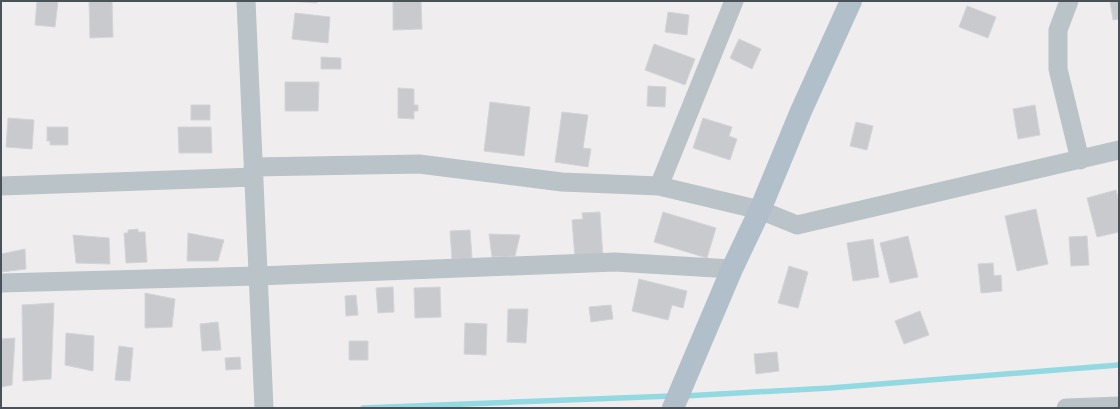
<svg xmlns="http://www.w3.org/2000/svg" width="1120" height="409" font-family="'Alegreya Sans',sans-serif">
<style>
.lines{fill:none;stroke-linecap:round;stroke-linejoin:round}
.stream{stroke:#92d9e1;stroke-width:5.5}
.building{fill:#c8cace;stroke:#d2d4d8}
.minor{stroke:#bac3c8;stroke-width:19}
.major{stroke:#b0bfc9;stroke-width:22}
</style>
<rect width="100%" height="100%" fill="#f0edee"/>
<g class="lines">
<path class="stream" d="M684 396 830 388 1119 365
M363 408 672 396"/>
</g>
<path class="building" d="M37 1H58L55 27 35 25Z
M89 1H112L113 37 90 38Z
M289 1H317V3Z
M393 1H421L422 29 393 30Z
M1110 1H1119V19L1113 20Z
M967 6 996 17 988 38 959 27Z
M668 12 689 15 687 35 665 32Z
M295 13 330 17 328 43 292 39Z
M739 39 761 49 752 69 730 58Z
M654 44 695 59 685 85 645 70Z
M321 57 341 58V69H321Z
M285 82H319L318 111H285Z
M648 86 666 87 665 107 647 106Z
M398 88 414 89V105H418V111H414V119L398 118Z
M490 102 530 107 524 156 484 151Z
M191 105H210V120H191Z
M1035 105 1040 135 1018 139 1013 109Z
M562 112 588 115 583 148 591 149 588 167 555 162Z
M8 118 34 120 32 149 6 147Z
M703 118 732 127 729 136 737 139 730 160 693 148Z
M856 122 873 126 867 150 850 146Z
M47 127H68V145H50V141H47Z
M178 127H211L212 153H179Z
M1116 190 1119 202V232L1097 237 1087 198Z
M1036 209 1048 264 1017 271 1005 216Z
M600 212 603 257 575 258 572 220 583 219 582 213Z
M663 212 716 228 707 258 654 242Z
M138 229V232H145L147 262 126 263 124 233H128V230Z
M470 230 472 258 452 259 450 231Z
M188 233 224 240 218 261H187Z
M489 234 520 235 515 256 492 257Z
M73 235 109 238 110 264 76 263Z
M908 236 918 277 890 283 880 243Z
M1087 236 1089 265 1071 266 1069 237Z
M873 239 879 277 853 281 847 243Z
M25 249 26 269 1 272V254Z
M993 263 994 276 1001 275 1002 291 981 293 978 264Z
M789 266 808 272 798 308 778 303Z
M639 279 687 291 683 308 672 305 668 320 632 311Z
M393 287 394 312 378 313 376 288Z
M440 287 441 317 415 318 414 288Z
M145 293 175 299 172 327 145 328Z
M356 295 358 315 346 316 345 296Z
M54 303 51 379 23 381 22 305Z
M611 305 613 319 591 322 589 307Z
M508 309H528L526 343 507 342Z
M920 311 929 335 904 344 895 321Z
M218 322 221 350 202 351 200 324Z
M465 323 487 324 486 355 464 354Z
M66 333 94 336 93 371 65 365Z
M15 338 12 385 1 387V339Z
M349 341H368V360H349Z
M119 346 133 348 130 381 115 380Z
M777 352 779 371 756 374 754 354Z
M240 357 241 369 226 370 225 358Z"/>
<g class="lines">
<path class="minor" d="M246 1 264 408
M1069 1 1058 30V69L1080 160
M253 167 419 164 562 182 659 186 760 210 797 225 1119 150
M1 186 254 177
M659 186 734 1
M1 283 258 276 615 262 732 269
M1066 408 1119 406"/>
<path class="major" d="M673 408 732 269 760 210 801 111 851 1"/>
</g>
<rect width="1120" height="409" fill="none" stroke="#485258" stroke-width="4"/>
</svg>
